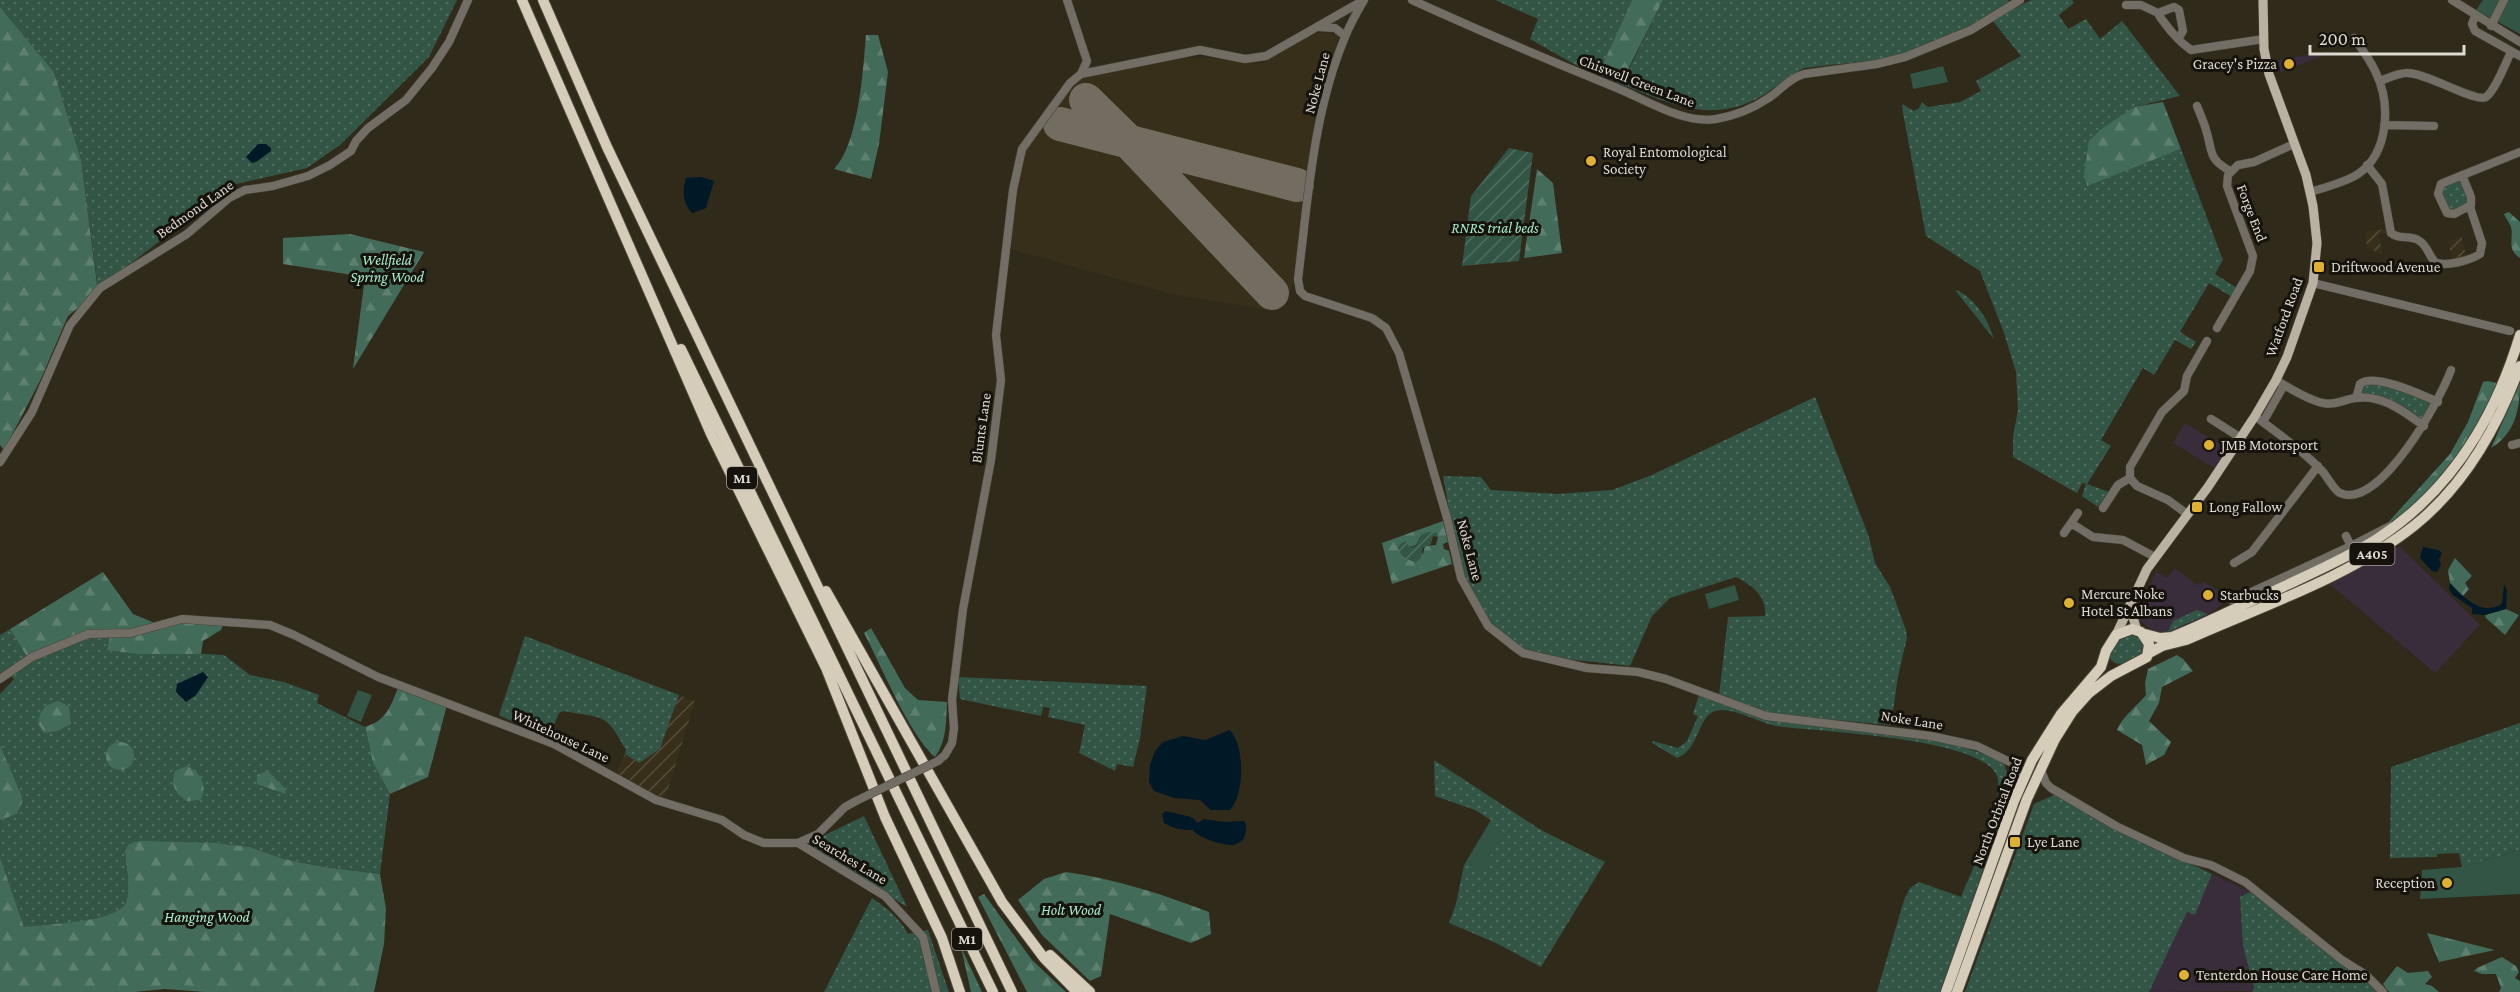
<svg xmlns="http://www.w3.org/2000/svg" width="2520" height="992" font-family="'Crimson Pro',serif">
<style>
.commercial{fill:#392d3c}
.industrial{fill:url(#industrial-furrows)}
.built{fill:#372f19}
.grass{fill:url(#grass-dots)}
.forest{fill:url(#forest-firs);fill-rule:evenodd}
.park{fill:#325546}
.garden{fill:url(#garden-furrows)}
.water{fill:#011826}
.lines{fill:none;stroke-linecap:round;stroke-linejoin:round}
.runway{stroke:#726d60;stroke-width:34}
.minor-casing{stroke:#4c4638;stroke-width:9}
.major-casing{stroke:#4c4638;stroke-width:10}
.highway-casing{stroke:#4c4638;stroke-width:12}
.minor{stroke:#726e66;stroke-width:8}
.major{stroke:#b9b1a2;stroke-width:9}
.highway{stroke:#d5ccb9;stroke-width:10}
.minor-bridge-casing{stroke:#4c4638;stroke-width:9;stroke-linecap:butt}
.minor-bridge{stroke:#726e66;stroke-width:8}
.poi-dot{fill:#deb133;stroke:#16130c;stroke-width:2}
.labels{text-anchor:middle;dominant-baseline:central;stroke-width:6;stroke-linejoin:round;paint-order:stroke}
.shield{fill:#16130c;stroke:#a29e96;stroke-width:1.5}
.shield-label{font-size:14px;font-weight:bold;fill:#dedad1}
.poi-label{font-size:15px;fill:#dedad1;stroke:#16130c;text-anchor:start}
.street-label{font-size:15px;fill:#dedad1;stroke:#16130c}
.park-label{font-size:15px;font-style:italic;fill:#a6edcd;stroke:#16130c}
</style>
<defs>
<pattern id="industrial-furrows" width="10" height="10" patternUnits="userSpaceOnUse" patternTransform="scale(1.5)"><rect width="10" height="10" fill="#372f19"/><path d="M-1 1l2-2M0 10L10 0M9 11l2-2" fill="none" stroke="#544d39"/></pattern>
<pattern id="grass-dots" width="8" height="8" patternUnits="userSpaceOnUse" patternTransform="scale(1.5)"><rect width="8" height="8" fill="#325546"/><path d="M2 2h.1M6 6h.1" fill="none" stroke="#4f6d60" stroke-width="1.8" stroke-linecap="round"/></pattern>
<pattern id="forest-firs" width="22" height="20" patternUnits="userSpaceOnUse" patternTransform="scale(1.5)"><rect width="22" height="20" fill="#436b5a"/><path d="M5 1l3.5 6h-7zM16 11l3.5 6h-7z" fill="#5e8071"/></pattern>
<pattern id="garden-furrows" width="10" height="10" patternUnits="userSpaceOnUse" patternTransform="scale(1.5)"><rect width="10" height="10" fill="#325546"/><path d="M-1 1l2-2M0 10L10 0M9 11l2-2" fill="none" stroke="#4f6d60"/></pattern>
</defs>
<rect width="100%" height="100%" fill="#302a1b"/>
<path class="commercial" d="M2335 51H2336L2280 72 2278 60Z
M2185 423 2228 449 2214 468 2173 443Z
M2399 546 2480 625 2435 673 2330 584Z
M2175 568 2197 585 2204 582 2230 598 2205 617 2169 632 2153 631 2136 618 2156 571 2167 578Z
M2212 874 2250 892 2240 897 2243 946 2254 991 2149 992 2187 911 2195 915Z"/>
<path class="industrial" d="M2386 229V234H2379L2382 254 2367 248 2365 232Z
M2462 237 2466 256 2452 259 2448 241Z
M679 695 695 701 665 799 616 774 625 754 639 763 660 749Z"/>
<path class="built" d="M1327 32 1339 36 1322 83 1292 288 1273 311 1171 294 1010 249 1016 191 1024 150 1070 87 1082 78 1177 59 1206 58 1263 63 1310 35Z"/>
<path class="grass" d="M0 0H457L429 57 340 145 307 168 232 185 98 289 81 159 54 72 0 7Z
M1495 0H1632L1601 68 1613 74 1610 79 1579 67 1530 39 1538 19Z
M1663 0H2008L2009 1C1974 25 1933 48 1892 57 1863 63 1833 64 1804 68 1788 76 1777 87 1762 96 1709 126 1667 102 1616 82L1618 77 1624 79Z
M2031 0H2072L2074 3 2059 15 2068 29 2086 19 2100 39 2122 21 2180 96 2134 107 2118 119 2086 157V185L2181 149 2223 260 2215 274 2237 288 2232 297 2209 283 2180 332 2196 342 2191 349 2175 340 2154 375 2143 368 2101 440 2111 446 2087 484 2109 492 2098 507 2082 496 2086 484 2082 483 2077 493 2013 457V436L2018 410 2016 372 2004 333 1980 271 1926 236 1903 113 1902 104 1914 111 1919 108 1922 102 1928 107 1960 102 1981 91 1976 81 2021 56 1992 20Z
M2457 180 2463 183 2469 204 2451 212 2440 192 2441 187Z
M1955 290C1974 296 1989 321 1994 339Z
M2364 382 2387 385 2432 402 2422 421 2364 395 2361 390Z
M1815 397 1869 537 1875 563 1890 587 1906 630 1907 638 1898 676 1891 725 1771 714 1719 696 1728 617 1765 616C1767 596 1752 585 1736 577L1670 598 1652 616 1630 666C1601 662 1571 661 1543 655 1463 638 1455 542 1443 476L1481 477 1491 490 1558 494 1612 490 1652 475Z
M2197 610 2208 614 2168 632 2173 621Z
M10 629 27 657 0 675V635Z
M2132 633 2145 640 2144 654C2132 660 2119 671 2109 657 2114 644 2119 639 2132 633Z
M525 636 679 695 660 749 639 763 625 754 626 750C605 712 605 719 564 711L559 713 548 738 499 715Z
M86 637H110L108 650 137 654 169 652 224 655 250 675 284 682 319 695 317 703 365 727 373 763 390 794 380 874 324 867 284 859 250 847 216 843 125 851C126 864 131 891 126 903 118 923 45 925 24 927L0 857V820L17 814 22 803V796L0 745V694L14 679 10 675 34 659Z
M958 677 1147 686 1140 738 1133 767 1117 764 1115 771 1079 753 1085 725 1048 717 1050 708 1043 707 1041 716 960 699Z
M1699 695 1754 714 1893 731 1956 745 1994 757 2004 763C2008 777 2013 791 2007 805 2001 818 1997 819 1995 836L1940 992H1877L1904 900 1910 888 1919 882 1961 897C1971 872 2006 800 1997 776 1982 737 1817 732 1776 726 1759 723 1731 706 1715 711 1697 717 1700 749 1677 758L1652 743 1653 741 1678 748 1687 741 1698 716 1693 714Z
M2520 723V850L2462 867 2459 853 2437 854V857L2390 858 2391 767Z
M1434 760 1541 830 1605 862 1541 967 1496 943 1449 923 1456 904 1464 865 1491 820 1475 810 1435 796Z
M2056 794 2102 823 2212 874 2195 915 2187 912 2149 992H1965L2034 804Z
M864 816 907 907 813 849 819 838Z
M2250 892 2379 992H2252L2254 988 2243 946 2240 897Z
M872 898C887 909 899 917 908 934L928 930 949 992H824Z"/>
<path class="forest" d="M1632 0H1663L1623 79 1601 68Z
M0 7 54 72 81 159 98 292 68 316 40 381 4 450 0 445Z
M866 35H878L888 72 879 144 871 179 834 169C859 144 863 69 866 35Z
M2163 102 2181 149 2087 186 2084 173 2089 141 2100 130 2134 107Z
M1537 169 1553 183 1562 253 1524 258Z
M2509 212 2520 222V258C2506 249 2514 238 2511 227 2510 223 2506 219 2504 214Z
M350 234 424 252 353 369 365 277 283 264V238Z
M2487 381 2497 383C2478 436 2432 498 2384 527L2450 454 2468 422 2483 382Z
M2520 383C2520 409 2515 434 2491 448Z
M1443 521 1448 542 1443 544 1444 549 1449 551 1452 564 1392 584 1382 543ZM1430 532 1438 537 1436 545 1425 546 1423 554 1409 547 1416 545 1421 535Z
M2455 558 2472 576 2465 583 2469 589 2462 597 2450 583 2448 570Z
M103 572 133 614 157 624 131 631 87 632 50 645 27 657 10 629Z
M2506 609 2519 615 2505 635 2486 618 2485 615Z
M181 623H224L221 630 203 641 201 654H137L107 650 110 637 140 635Z
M871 628 905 688 918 700 947 702C946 721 947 741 935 757 909 735 881 665 864 633Z
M2177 655 2183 659 2193 671 2162 687 2159 703 2149 721 2171 742 2164 755 2146 765 2142 745 2117 730C2123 716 2136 707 2146 695L2145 683 2148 669Z
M398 688 447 705 428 777 390 794 373 763 365 727C387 720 390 707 398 688Z
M59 701 69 707 71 724 57 731 44 733 38 723C40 709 46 704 59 701Z
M106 756a14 14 0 1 1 28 0a14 14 0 1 1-28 0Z
M0 745 22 796V803L17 814 0 820Z
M187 766C200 771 209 787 200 800L187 801C175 794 170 784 175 771Z
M268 771 285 789 286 794 257 784V775Z
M140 841 216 843 250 847 284 859 324 867 380 874 386 909 384 944 374 992H205L165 989 134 992H0V857L24 927C45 924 119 923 126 902 131 891 126 864 125 851L129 844Z
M1066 872C1116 879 1162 894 1209 912L1211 934 1191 943 1110 914 1101 976 1090 981 1042 935 1018 900 1044 879Z
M984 894 1032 960 1066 992H1027L978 897Z
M2427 933 2495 950 2439 962Z
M961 947 982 992H971Z
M2502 957 2516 966 2519 972 2515 978 2520 981V992H2499L2501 988 2496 974H2482L2474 971 2477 968Z
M2397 966 2408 973 2428 971 2432 977 2425 984 2432 986 2439 992H2389L2383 984Z"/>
<path class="park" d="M2483 0H2520V34L2476 10Z
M1943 66 1948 82 1913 89 1910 74Z
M1735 585 1739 600 1709 609 1705 594Z
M358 690 372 695 361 722 347 716Z
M1490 823 1504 832 1482 870 1467 861Z
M2520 850V894L2420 899 2422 870 2462 867Z"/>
<path class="garden" d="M1509 148 1533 153 1519 261 1462 266 1471 196Z
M1430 532 1437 533 1438 537 1433 536 1431 544 1423 548 1420 560 1417 562C1408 561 1400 556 1398 547L1400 544 1406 541 1409 547 1416 546 1421 535Z"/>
<path class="water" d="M258 144H266L271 148V151L256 162 252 163 246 157Z
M701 177 714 181 706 208 692 213C683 203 682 191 686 178Z
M2423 547 2438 550 2442 553 2439 559 2441 565 2437 572 2432 571 2420 558Z
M2450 583C2463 596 2481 617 2502 604L2504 584 2507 591 2506 609 2485 615 2472 614V608L2453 595 2449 589Z
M203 672 208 677 196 695 186 702 176 692 177 684Z
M1230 730C1245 747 1245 793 1230 810H1211L1200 800 1174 798 1154 791 1149 782 1150 765 1155 751 1163 742 1183 736 1205 740Z
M1166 811 1191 817 1198 823 1204 819 1224 822 1244 821C1248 828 1246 833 1243 840 1240 842 1237 844 1234 845 1224 846 1198 838 1193 830 1181 830 1175 829 1164 823L1162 814Z"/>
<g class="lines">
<path class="runway" d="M1086 100 1130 143 1272 293
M1060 124 1297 185"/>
<defs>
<path id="minor" d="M1364 0C1357 12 1350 24 1345 37 1313 113 1308 199 1298 279L1300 291 1305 296 1372 318 1386 328 1399 353 1447 518 1461 578 1488 626 1516 648 1523 653 1587 668 1638 672 1666 679 1766 716 1931 736 1977 746 2012 763 2021 783
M1412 0C1480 31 1548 60 1617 88 1646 100 1683 124 1716 119 1733 116 1752 109 1767 99 1780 91 1789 78 1804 74L1877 64 1905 57 1971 30 2020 0
M2452 0 2520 42
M2126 5H2141L2158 13
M2475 16 2472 24 2475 31 2520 56
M2491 26 2504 0
M1319 27 1335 28 1345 36
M2178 39 2183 31 2179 10 2174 7 2158 13 2160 17C2169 29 2178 41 2191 50L2264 39
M1081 74 1200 50 1245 59 1266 56 1364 0
M2380 81C2388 78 2398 73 2407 73 2428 73 2475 103 2486 97 2495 91 2506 62 2511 52
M2197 106C2200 114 2204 122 2206 130 2213 151 2207 158 2230 171
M2384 125 2434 126
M2367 165 2382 184 2391 233C2399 240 2409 235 2418 240 2428 245 2428 256 2436 263 2448 266 2469 261 2480 254L2482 243 2470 207
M2462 175 2471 197V205L2454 214 2447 213 2438 194 2441 184 2443 183 2520 152
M2310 192C2326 187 2344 183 2358 174 2389 153 2391 104 2376 73 2371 61 2362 49 2354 38
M2313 283 2510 331
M2217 328 2250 271 2253 256 2227 186 2228 175 2238 165 2254 162 2294 144
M2276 380C2289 388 2308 400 2323 403 2334 406 2345 399 2356 398 2382 394 2404 412 2424 426
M2356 398 2360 384C2373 372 2422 395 2438 402
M2255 416C2278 434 2304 451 2323 472 2328 478 2334 490 2340 493 2380 511 2441 398 2451 370
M2211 419 2241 438
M2263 422 2284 385
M2512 445 2520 443
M0 462 32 412 70 325 100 288 187 234 229 198 245 190 273 186 308 176 330 165 351 151 356 141 368 128 406 100 432 68 449 42 468 0
M2103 508 2118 485 2130 478
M2187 514 2168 500 2137 486 2130 478V467L2162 412 2184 391 2187 376 2207 341
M2071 523 2093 537 2123 540 2155 557
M2064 533 2078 513
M2346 536 2351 546
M2234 563 2252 552 2318 466
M2232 600 2245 595
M2240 605 2246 597 2245 595 2351 546 2390 526
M0 679 32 657 88 634 131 633 182 619 270 625 294 635 378 677 554 744 656 800 722 820 744 835 764 843H798L818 834 845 807 856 801
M938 761 945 755 952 743 954 728 952 700 963 609 991 460 1001 380 996 335 1013 190 1022 149 1070 83 1081 74 1087 61 1067 0
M2041 770 2046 783 2051 788 2116 826 2184 858 2211 865 2245 882 2342 960 2366 975 2383 992
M798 843 885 896 923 937 936 992"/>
<path id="major" d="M2130 608 2137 630
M2116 635 2147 569 2208 487 2255 416 2276 380 2287 357 2313 283 2317 243 2313 206 2306 175 2269 74 2264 49 2263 0"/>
<path id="highway" d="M522 0 711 434 826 668 885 817 942 938 960 992
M543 0 607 147 1012 992
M681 349 993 992
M826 591 1002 902 1044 958 1077 992
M2145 634 2160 638 2172 637C2207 623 2241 605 2276 590 2310 574 2345 559 2377 539 2451 491 2495 418 2520 335
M2149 653 2162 646 2186 640C2262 606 2350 577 2415 525 2466 484 2498 426 2520 366
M1050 955 1090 992
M1946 992 2014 801 2032 760 2061 714 2101 667 2106 651 2116 635 2132 629 2141 632 2149 644 2147 657 2111 676 2089 693 2072 712 2055 739 2027 799 1957 992"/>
</defs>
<use href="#minor" class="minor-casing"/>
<use href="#major" class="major-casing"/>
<use href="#highway" class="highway-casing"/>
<use href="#minor" class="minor"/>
<use href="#major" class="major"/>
<use href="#highway" class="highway"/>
<defs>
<path id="minor-bridge" d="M856 801 938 761"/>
</defs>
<use href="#minor-bridge" class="minor-bridge-casing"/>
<use href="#minor-bridge" class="minor-bridge"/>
</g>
<g class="poi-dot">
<circle cx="2289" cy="64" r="6"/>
<circle cx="1591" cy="161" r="6"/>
<rect x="2313" y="261" width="12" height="12" rx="3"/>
<circle cx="2209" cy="445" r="6"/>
<rect x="2191" y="501" width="12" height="12" rx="3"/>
<circle cx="2208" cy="595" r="6"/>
<circle cx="2069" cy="603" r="6"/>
<rect x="2009" y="836" width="12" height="12" rx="3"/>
<circle cx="2447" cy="883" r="6"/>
<circle cx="2184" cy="975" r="6"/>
</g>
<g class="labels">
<g class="shield">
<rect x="727" y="467" width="30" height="22" rx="4.5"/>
<rect x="2349.5" y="543" width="45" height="22" rx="4.5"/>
<rect x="952" y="928" width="30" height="22" rx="4.5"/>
</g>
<g class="shield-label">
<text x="742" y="478">M1</text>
<text x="2372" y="554">A405</text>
<text x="967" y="939">M1</text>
</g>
<g class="poi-label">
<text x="2277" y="64" text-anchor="end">Gracey's Pizza</text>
<text x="1603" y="152">Royal Entomological<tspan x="1603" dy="17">Society</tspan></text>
<text x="2331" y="267">Driftwood Avenue</text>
<text x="2221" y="445">JMB Motorsport</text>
<text x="2209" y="507">Long Fallow</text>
<text x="2081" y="594">Mercure Noke<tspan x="2081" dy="17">Hotel St Albans</tspan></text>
<text x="2220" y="595">Starbucks</text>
<text x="2027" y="842">Lye Lane</text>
<text x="2435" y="883" text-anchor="end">Reception</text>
<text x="2196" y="975">Tenterdon House Care Home</text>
</g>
<g class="street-label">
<text transform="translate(1637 81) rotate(21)">Chiswell Green Lane</text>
<text transform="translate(1317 83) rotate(-75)">Noke Lane</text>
<text transform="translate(195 209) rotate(-35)">Bedmond Lane</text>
<text transform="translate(2252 213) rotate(69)">Forge End</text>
<text transform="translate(2284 317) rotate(-70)">Watford Road</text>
<text transform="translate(981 428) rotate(-82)">Blunts Lane</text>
<text transform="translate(1470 550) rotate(75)">Noke Lane</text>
<text transform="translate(1912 720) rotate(9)">Noke Lane</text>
<text transform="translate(561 736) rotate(25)">Whitehouse Lane</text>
<text transform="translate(1997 811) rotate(-69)">North Orbital Road</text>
<text transform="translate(850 859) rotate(31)">Searches Lane</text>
</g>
<g class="park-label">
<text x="1495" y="228">RNRS trial beds</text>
<text x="387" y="260">Wellfield<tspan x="387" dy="17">Spring Wood</tspan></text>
<text x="1071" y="910">Holt Wood</text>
<text x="207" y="917">Hanging Wood</text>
</g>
</g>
<path d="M2310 45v9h154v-9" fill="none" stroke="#dedad1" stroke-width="3"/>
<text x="2319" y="45" font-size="18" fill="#dedad1" stroke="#16130c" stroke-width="4.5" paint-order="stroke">200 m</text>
</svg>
